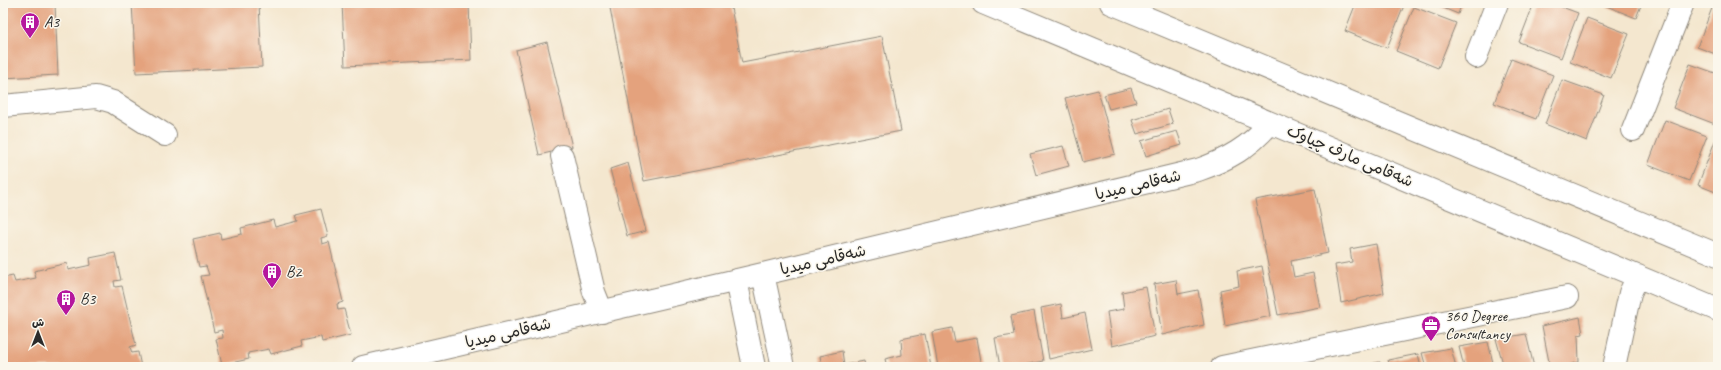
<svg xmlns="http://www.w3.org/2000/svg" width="1721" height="370" font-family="Caveat,'Playpen Sans Arabic',sans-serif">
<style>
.building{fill:#e4a27d}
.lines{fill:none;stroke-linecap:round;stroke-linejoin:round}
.minor-casing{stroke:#90897d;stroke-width:24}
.minor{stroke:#fff;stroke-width:22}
.labels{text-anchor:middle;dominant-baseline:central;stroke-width:3;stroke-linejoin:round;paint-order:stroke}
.poi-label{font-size:16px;fill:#2b2b2b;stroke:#fbf7ec;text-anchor:start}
.street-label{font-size:16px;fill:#2b2b2b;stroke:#fbf7ec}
</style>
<rect width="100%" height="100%" fill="#fbf7ec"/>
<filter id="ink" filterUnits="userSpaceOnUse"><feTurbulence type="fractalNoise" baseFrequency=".025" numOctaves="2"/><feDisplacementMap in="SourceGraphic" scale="8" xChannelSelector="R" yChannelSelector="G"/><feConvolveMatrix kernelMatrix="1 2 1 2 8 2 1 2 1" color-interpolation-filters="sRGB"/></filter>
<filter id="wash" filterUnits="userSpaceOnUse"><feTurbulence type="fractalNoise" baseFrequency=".012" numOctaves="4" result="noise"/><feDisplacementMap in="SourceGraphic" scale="16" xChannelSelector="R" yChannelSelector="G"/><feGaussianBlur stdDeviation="0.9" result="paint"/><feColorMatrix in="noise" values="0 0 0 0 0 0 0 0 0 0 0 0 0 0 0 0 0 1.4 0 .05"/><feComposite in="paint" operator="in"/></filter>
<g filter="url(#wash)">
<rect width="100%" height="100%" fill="#f4e7cf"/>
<g id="blocks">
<path class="building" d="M3 3H55L58 75 3 78Z
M132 3H259L262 67 136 73Z
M342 3H469L471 60 345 66Z
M609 3H730L742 63 882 36 901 131 644 181Z
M1356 3H1405L1387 48 1345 31Z
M1431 3H1462L1458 14Z
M1534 3H1551L1578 13 1561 58 1519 42Z
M1599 3H1642L1636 18Z
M1714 3 1718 4V55L1697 47Z
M1414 7 1456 23 1438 68 1396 51Z
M1587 18 1629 34 1611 78 1570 62Z
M547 42 572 147 539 155 516 50Z
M1511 59 1553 75 1536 119 1494 103Z
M1690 64 1718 74V115L1715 124 1673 108Z
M1562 80 1604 95 1587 141 1545 124Z
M1131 88 1136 102 1109 109 1104 95Z
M1098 90 1115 154 1083 162 1065 98Z
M1168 109 1173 124 1137 134 1132 120Z
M1665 120 1707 136 1689 181 1648 165Z
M1177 131 1182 145 1146 156 1141 141Z
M1715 141 1718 142V193L1698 185Z
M1063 146 1069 166 1036 175 1030 154Z
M628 163 646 231 627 236 610 169Z
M1315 189 1328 253 1291 261 1294 277 1313 273 1320 307 1278 315 1255 200Z
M321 209 328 236 321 238 322 244 329 242 343 302 337 304 338 310 344 309 351 335 322 342 321 337 301 341 302 346 271 354 269 349 248 353 249 359 222 365 216 339 223 338 222 330 214 332 201 276 209 275 206 266 199 267 193 239 220 233 221 239 242 234 241 228 273 220 275 227 298 221 296 215Z
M1376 244 1384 293 1341 303 1335 265 1352 262 1350 249Z
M115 253 121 280 114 281 115 287 122 286 136 345 130 347 132 353 138 352 141 367H6L3 355V278L13 276 15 282 36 278 34 271 67 263 68 270 91 265 90 258Z
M1262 266 1271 316 1225 326 1220 290 1239 286 1237 271Z
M1176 280 1178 294 1198 290 1204 325 1162 335 1154 284Z
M1146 287 1155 336 1112 346 1107 312 1124 309 1122 292Z
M1061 304 1063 318 1085 313 1092 349 1049 359 1041 308Z
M1034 311 1043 361 1014 367H1000L995 338 1014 335 1011 316Z
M1580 317 1583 334 1578 335 1579 362 1568 365 1569 367H1550L1542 326Z
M952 328 955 342 977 338 982 367H938L932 332Z
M925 334 931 367H887L885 359 902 355 901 339Z
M1526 334 1534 367H1504L1496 339Z
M1488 342 1494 367H1464L1459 347Z
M1451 348 1456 367H1426L1422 353Z
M842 351 844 365 864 361 865 367H822L820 356Z
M1418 354 1421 367H1390L1388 360Z
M1380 362 1382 367H1359V366Z"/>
</g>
</g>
<g filter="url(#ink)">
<use href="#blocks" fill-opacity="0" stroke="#90897d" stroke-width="1"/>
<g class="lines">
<defs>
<path id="minor" d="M983 3 1718 310
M1111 3 1718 255
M1476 57 1497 3
M3 106 96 97 113 102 165 135
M1633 130 1683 3
M562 156 594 292 602 312
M763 274 783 367
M736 280 754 367
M363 367 763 274 1198 170C1227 160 1250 147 1270 123
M1222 367 1567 297
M1614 367 1630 293 1638 276"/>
</defs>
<use href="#minor" class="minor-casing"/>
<use href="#minor" class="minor"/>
</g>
</g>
<defs>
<symbol id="building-pin" viewBox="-11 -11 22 30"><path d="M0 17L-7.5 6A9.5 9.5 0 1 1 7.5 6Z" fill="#b5179e" stroke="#fbf7ec"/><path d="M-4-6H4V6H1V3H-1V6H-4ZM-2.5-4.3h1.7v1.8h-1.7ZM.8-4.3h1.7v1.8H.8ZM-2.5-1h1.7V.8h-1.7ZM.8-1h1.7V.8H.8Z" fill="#fff"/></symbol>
<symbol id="office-pin" viewBox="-11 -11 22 30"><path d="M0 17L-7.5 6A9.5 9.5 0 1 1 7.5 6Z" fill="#b5179e" stroke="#fbf7ec"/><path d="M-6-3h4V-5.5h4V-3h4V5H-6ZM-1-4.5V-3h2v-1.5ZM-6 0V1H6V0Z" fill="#fff"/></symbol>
</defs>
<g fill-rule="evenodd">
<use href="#building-pin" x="19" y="11" width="22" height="30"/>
<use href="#building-pin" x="261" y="261" width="22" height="30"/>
<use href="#building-pin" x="55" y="288" width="22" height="30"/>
<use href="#office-pin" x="1420" y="314" width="22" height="30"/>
</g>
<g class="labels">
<g class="poi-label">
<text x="44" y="22">A3</text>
<text x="286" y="272">B2</text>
<text x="80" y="299">B3</text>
<text x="1445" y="316">360 Degree<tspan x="1445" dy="18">Consultancy</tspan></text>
</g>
<g class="street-label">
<text transform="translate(1350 156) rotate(23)">شەقامی مارف چیاوک</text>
<text transform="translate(1138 185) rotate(-13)">شەقامی میدیا</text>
<text transform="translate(823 260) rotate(-13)">شەقامی میدیا</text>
<text transform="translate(508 333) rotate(-13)">شەقامی میدیا</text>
</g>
</g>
<rect width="1721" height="370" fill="none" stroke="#fbf7ec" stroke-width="16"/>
<g transform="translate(38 332)" stroke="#fbf7ec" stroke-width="3" paint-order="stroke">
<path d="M0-3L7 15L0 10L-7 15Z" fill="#2b2b2b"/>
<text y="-6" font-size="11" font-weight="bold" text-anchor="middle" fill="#2b2b2b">ش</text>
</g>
</svg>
